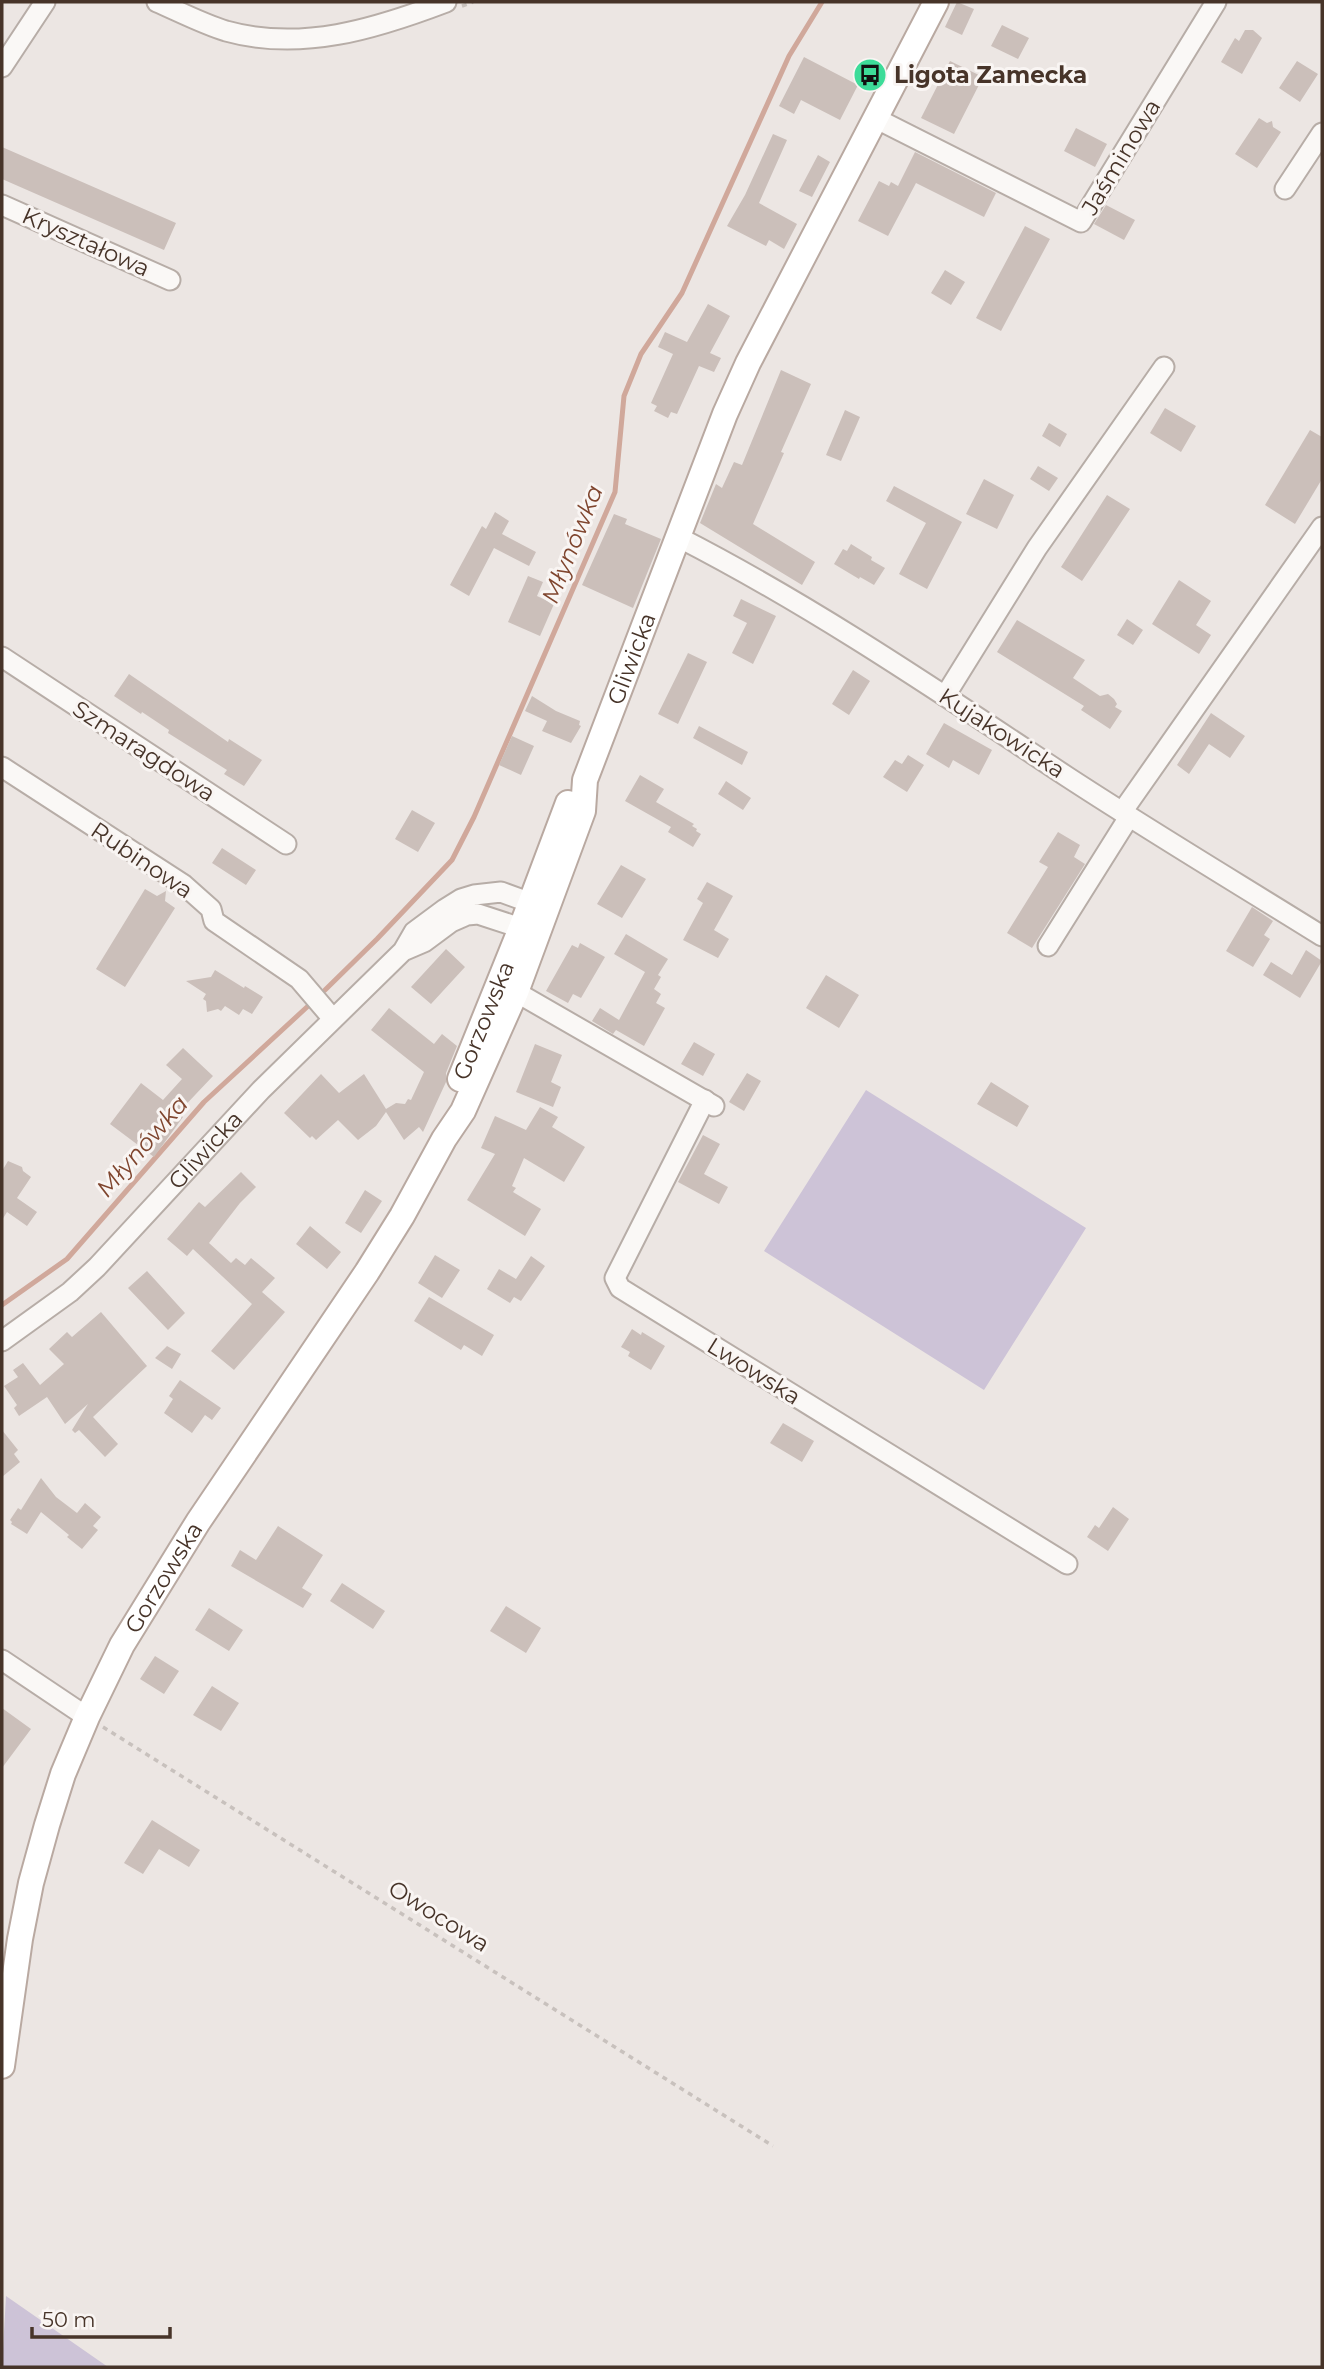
<svg xmlns="http://www.w3.org/2000/svg" width="1324" height="2369" font-family="Montserrat,sans-serif">
<style>
.green{fill:#cdc3d7}
.lines{fill:none;stroke-linecap:round;stroke-linejoin:round}
.stream{stroke:#d0a89b;stroke-width:5}
.building{fill:#cbbfba}
.minor-casing{stroke:#b7ada7;stroke-width:23}
.major-casing{stroke:#b9a9a1;stroke-width:28}
.path{stroke:#c8c1bd;stroke-width:3.5;stroke-dasharray:5 5;stroke-linecap:butt}
.minor{stroke:#faf8f6;stroke-width:19}
.major{stroke:#fff;stroke-width:24}
.labels{text-anchor:middle;dominant-baseline:central;stroke-width:6;stroke-linejoin:round;paint-order:stroke}
.poi-label{font-size:23px;font-weight:bold;fill:#473429;stroke:#f9f5f3;text-anchor:start}
.street-label{font-size:23px;fill:#473429;stroke:#f9f5f3}
.water-label{font-size:24px;font-style:italic;fill:#7f452e;stroke:#f9f5f3}
</style>
<rect width="100%" height="100%" fill="#ece6e3"/>
<path class="green" d="M866 1090 1086 1228 984 1390 764 1251Z
M6 2296 108 2367H2Z"/>
<g class="lines">
<path class="stream" d="M325 990 377 939 452 860 474 817 615 492 624 396 641 354 682 293 789 56 822 2
M2 1305 67 1259 204 1102 307 1007"/>
</g>
<path class="building" d="M957 2 974 9 962 35 945 27Z
M1002 25 1029 38 1018 59 991 46Z
M1245 30H1253L1262 38 1242 74 1221 62 1235 38 1239 41Z
M804 57 858 85 840 120 801 100 794 114 779 106Z
M950 61 983 77 954 134 921 118Z
M1297 61 1318 74 1300 102 1279 88Z
M1259 118 1267 123 1272 121 1273 127 1281 132 1257 168 1235 154Z
M1076 128 1107 144 1095 167 1064 151Z
M773 134 787 140 759 203 797 224 784 249 769 240 766 246 727 226 745 195Z
M2 147 176 223 164 250 2 179Z
M915 152 996 193 984 217 916 183 888 236 858 221 879 181 889 186 891 182 898 186Z
M818 155 830 162 812 197 799 191Z
M1106 205 1135 220 1124 240 1094 224Z
M1025 226 1050 239 1001 331 976 318Z
M945 270 965 282 951 305 931 293Z
M708 304 730 316 710 353 721 358 714 372 699 366 677 414 671 412 668 418 654 411 657 406 651 403 673 354 658 347 665 332 687 342Z
M781 370 811 384 781 452 784 453 753 524 815 562 802 585 700 523 716 484 722 488 734 462 742 465Z
M1165 408 1196 426 1181 452 1150 433Z
M845 410 860 417 841 461 826 455Z
M1049 423 1067 434 1060 447 1042 436Z
M1310 430 1322 437V479L1295 524 1265 505Z
M1038 466 1058 478 1049 491 1030 479Z
M984 479 1014 495 997 529 966 514Z
M894 486 962 522 927 589 899 574 926 523 886 501Z
M1107 495 1130 509 1082 581 1061 567Z
M495 512 509 521 502 534 536 552 529 566 494 548 469 596 450 585 482 526 486 529Z
M614 514 627 519 625 524 661 539 633 608 582 585Z
M851 544 872 557 871 560 885 568 874 585 860 577 859 579 834 564 843 549 847 551Z
M528 576 543 582 537 596 554 604 540 636 508 622Z
M1179 580 1211 601 1196 625 1211 635 1199 654 1152 624Z
M741 599 776 616 753 664 732 653 747 623 733 616Z
M1127 619 1143 630 1133 645 1117 635Z
M1017 620 1085 660 1073 678 1100 696 1108 694 1114 699 1117 704 1115 707 1122 711 1110 729 1081 710 1084 706 997 652Z
M688 653 707 662 678 724 658 714Z
M853 670 870 681 849 715 832 704Z
M129 674 228 742 229 739 262 760 244 786 224 774 227 770 168 733 169 730 142 712 141 714 114 696Z
M532 696 556 711 580 721 579 725 581 726 571 743 542 731 547 721 525 711Z
M1211 713 1245 736 1230 758 1209 744 1189 774 1177 765Z
M944 723 992 750 979 775 953 760 949 768 926 754Z
M699 726 748 752 742 765 693 738Z
M512 736 534 746 521 775 499 765Z
M908 755 924 765 907 792 883 777 895 760 902 764Z
M640 775 664 789 656 802 694 824 692 826 697 829 696 831 701 834 693 847 668 832 671 827 625 801Z
M726 781 751 798 743 810 718 794Z
M412 810 435 823 418 852 395 839Z
M1058 832 1080 845 1074 857 1085 864 1032 948 1007 933 1048 867 1039 862Z
M222 848 256 870 246 885 212 863Z
M621 865 646 879 622 918 597 904Z
M707 882 733 896 714 930 729 939 718 958 683 940 703 903 697 899Z
M145 889 157 896 166 891 165 901 175 908 125 987 96 969Z
M1252 907 1273 921 1264 935 1270 939 1253 967 1226 951Z
M626 934 668 959 658 975 661 977 654 989 661 994 656 1003 665 1008 644 1046 616 1030 613 1034 592 1021 600 1008 619 1020 645 972 614 954Z
M580 943 605 957 581 998 573 994 568 1003 546 991 572 945 578 948Z
M446 949 465 967 431 1004 411 987Z
M1306 950 1322 961 1300 998 1263 975 1271 962 1292 975Z
M215 970 244 988 245 986 263 997 252 1014 243 1009 239 1015 225 1006 221 1011 218 1009 207 1012 206 1001 203 999 206 994 186 981 211 977Z
M826 975 859 995 839 1028 806 1008Z
M389 1008 434 1044 442 1034 457 1046 446 1073V1082L423 1132 419 1127 404 1140 386 1112 376 1126 358 1140 338 1120 316 1140 312 1136 310 1138 284 1113 321 1074 339 1093 364 1074 386 1109 396 1103 405 1104 408 1099 411 1100 424 1072 371 1030Z
M694 1042 715 1054 703 1076 681 1064Z
M535 1044 562 1055 551 1082 561 1087 553 1107 516 1092Z
M183 1048 213 1076 178 1113 183 1117 154 1157 110 1124 141 1083 163 1100 182 1079 166 1065Z
M747 1073 761 1081 744 1111 729 1102Z
M991 1082 1029 1106 1017 1127 977 1104Z
M540 1107 558 1117 552 1127 585 1147 564 1182 524 1158 512 1186 516 1188 513 1192 541 1209 525 1236 467 1200 495 1154 481 1148 495 1116 526 1130Z
M703 1135 720 1144 704 1174 728 1187 719 1204 678 1182Z
M8 1161 22 1167 23 1171 31 1177 17 1198 37 1212 27 1226 7 1212 2 1220V1171Z
M241 1172 256 1187 240 1203 209 1243 231 1263 236 1258 245 1265 251 1258 275 1278 262 1292 285 1312 234 1370 211 1351 252 1304 193 1249 187 1256 167 1239 199 1202 205 1207Z
M365 1190 382 1201 361 1233 345 1223Z
M310 1226 341 1252 327 1269 296 1244Z
M435 1255 460 1270 442 1298 418 1283Z
M531 1256 545 1266 521 1301 514 1297 510 1303 487 1289 499 1269 516 1279Z
M147 1271 185 1313 168 1330 128 1288Z
M429 1297 494 1335 482 1356 464 1345 461 1350 414 1321Z
M101 1312 147 1366 93 1417 118 1444 105 1457 79 1430 75 1433 72 1430 88 1404 65 1424 47 1397 19 1416 14 1408 17 1405 4 1386 18 1377 13 1370 23 1363 40 1385 64 1364 49 1349 67 1332 72 1337Z
M632 1329 641 1335 642 1332 665 1346 651 1370 628 1356 630 1352 621 1347Z
M167 1346 181 1354 172 1369 155 1358Z
M180 1380 221 1408 212 1420 205 1415 192 1433 164 1413 173 1399 169 1396Z
M783 1423 814 1441 802 1462 770 1443Z
M2 1430 18 1450 14 1454 20 1462 2 1477Z
M41 1478 56 1497 77 1513 85 1503 101 1517 93 1526 98 1530 82 1549 67 1537 69 1535 41 1512 27 1534 11 1524 12 1522 10 1520 18 1508 21 1510Z
M1113 1507 1129 1519 1108 1551 1087 1537 1095 1525 1099 1528Z
M278 1526 323 1555 302 1588 312 1594 303 1608 231 1566 240 1550 256 1560Z
M342 1583 385 1611 373 1629 330 1601Z
M506 1606 541 1628 526 1653 490 1631Z
M209 1608 243 1630 229 1651 195 1630Z
M155 1656 179 1671 164 1694 140 1679Z
M212 1686 239 1703 221 1731 193 1715Z
M2 1708 31 1729 2 1768Z
M152 1820 200 1850 189 1867 159 1849 143 1874 124 1863Z"/>
<g class="lines">
<defs>
<g id="minor">
<path d="M157 2C180 12 203 24 226 31 301 52 375 29 446 2"/>
<path d="M2 67 45 2"/>
<path d="M875 118 1081 222 1216 2"/>
<path d="M1285 189 1322 133"/>
<path d="M2 205 170 280"/>
<path d="M678 537C813 606 939 692 1066 776 1150 831 1237 883 1322 936"/>
<path d="M2 657 286 844"/>
<path d="M945 696 1037 548 1164 367"/>
<path d="M2 767 184 885 211 909 214 921 299 979 333 1019"/>
<path d="M1122 812 1322 527"/>
<path d="M1048 946 1129 817"/>
<path d="M503 986 516 992 714 1106"/>
<path d="M705 1100 615 1278 620 1288 1067 1564"/>
<path id="s1" d="M2 1341 70 1292 97 1267 261 1090 403 951 414 932 445 909 461 899 474 895 501 892 531 903 542 920 521 928 478 914 467 915 451 922 424 942 403 951"/>
<path d="M2 1660 87 1717"/>
</g>
<g id="major">
<path id="s2" d="M460 1079 521 928 568 803"/>
<path id="s3" d="M2 2066 20 1939 31 1883 47 1825 63 1774 87 1717 122 1645 198 1522 367 1272 402 1216 444 1139 463 1111 516 992 583 811 585 780 725 414 748 363 936 2"/>
</g>
</defs>
<use href="#minor" class="minor-casing"/>
<use href="#major" class="major-casing"/>
<path class="path" d="M462 6 473 2
M103 1727 773 2146"/>
<use href="#minor" class="minor"/>
<use href="#major" class="major"/>
</g>
<defs>
<symbol id="bus-disc" viewBox="-11 -11 22 22"><circle r="9.5" fill="#3ddc99" stroke="#f9f5f3"/><path d="M-5-6H5V4H4V6H2V4H-2V6H-4V4H-5ZM-3.5-4V0h7V-4ZM-3.5 1.2v1.5H-2V1.2ZM2 1.2v1.5H3.5V1.2Z" fill="#111"/></symbol>
</defs>
<g fill-rule="evenodd">
<use href="#bus-disc" x="851" y="56" width="38" height="38"/>
</g>
<g class="labels">
<g class="poi-label">
<text x="894" y="75">Ligota Zamecka</text>
</g>
<g class="street-label">
<text transform="translate(1121 157) rotate(-59)">Jaśminowa</text>
<text transform="translate(86 242) rotate(24)">Kryształowa</text>
<text stroke="none"><textPath href="#s3" startOffset="1559">Gliwicka</textPath></text>
<text transform="translate(1002 733) rotate(33)">Kujakowicka</text>
<text transform="translate(144 751) rotate(33)">Szmaragdowa</text>
<text transform="translate(142 860) rotate(34)">Rubinowa</text>
<text stroke="none"><textPath href="#s2" startOffset="63">Gorzowska</textPath></text>
<text stroke="none"><textPath href="#s1" startOffset="280">Gliwicka</textPath></text>
<text transform="translate(754 1371) rotate(32)">Lwowska</text>
<text stroke="none"><textPath href="#s3" startOffset="520">Gorzowska</textPath></text>
<text transform="translate(439 1916) rotate(32)">Owocowa</text>
</g>
<g class="water-label">
<text transform="translate(572 544) rotate(-68)">Młynówka</text>
<text transform="translate(142 1146) rotate(-49)">Młynówka</text>
</g>
</g>
<rect width="1324" height="2369" fill="none" stroke="#473429" stroke-width="7"/>
<path d="M32 2327v10h138v-10" fill="none" stroke="#473429" stroke-width="3.5"/>
<text x="42" y="2327" font-size="21" fill="#473429" stroke="#f9f5f3" stroke-width="5" paint-order="stroke">50 m</text>
</svg>
